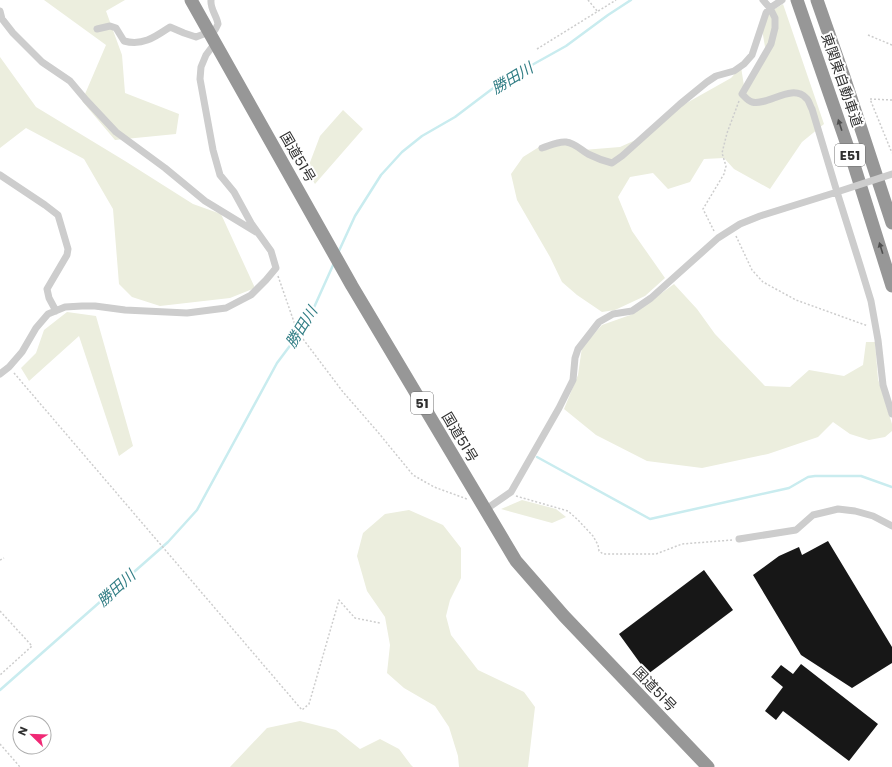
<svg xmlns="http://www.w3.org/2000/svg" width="892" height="767" font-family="Poppins,'Noto Sans JP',sans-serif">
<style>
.green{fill:#eceede}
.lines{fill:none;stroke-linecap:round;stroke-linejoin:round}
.stream{stroke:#c9ecef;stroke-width:2.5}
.building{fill:#171717}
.path{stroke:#cdcdcd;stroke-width:1.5;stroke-dasharray:2 2;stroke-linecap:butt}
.street{stroke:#cdcdcd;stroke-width:7}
.highway{stroke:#979797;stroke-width:13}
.street-bridge{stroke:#cdcdcd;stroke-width:7}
.oneway{fill:#4f4f4f}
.labels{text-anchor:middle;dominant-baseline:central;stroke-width:4;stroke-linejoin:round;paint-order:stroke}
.shield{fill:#fff;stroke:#6e6e6e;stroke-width:1}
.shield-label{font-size:13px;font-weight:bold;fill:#303030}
.street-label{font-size:14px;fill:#303030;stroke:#fff}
.water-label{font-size:15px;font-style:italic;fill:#327e85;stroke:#fff}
</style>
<rect width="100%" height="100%" fill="#fff"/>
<path class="green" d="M44 0H125L106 11 122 55 125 93 179 114 176 134 115 140 82 101 106 45Z
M783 4 824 124 802 142 770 189 734 169 724 158 704 159 690 182 668 189 653 173 630 177 618 197 632 231 665 278 645 296 615 310 602 312 577 295 562 282 550 257 517 200 511 174 523 157 539 147 565 143 583 150 620 147 649 134 683 105 731 78 741 67 745 92 766 53 761 23 768 13Z
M0 57 36 107 125 161 193 204 221 214 255 288 230 298 160 306 132 297 119 284 113 209 84 159 26 128 0 148Z
M343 110 363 129 315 184 303 165H309L320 136Z
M674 284 697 309 715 334 765 386 790 387 809 370 844 376 863 365 866 342H875L878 379 892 424V431L885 437 869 440 850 434 833 422 818 437 768 454 702 468 647 461 596 435 564 409 578 375 582 347 602 325 633 314Z
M67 312 96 316 133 446 119 456 79 336 29 381 21 368 36 353 44 330Z
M522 500 556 509 566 517 552 523 501 509Z
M409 510 443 525 461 548V578L450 600 446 616 451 635 478 670 524 692 535 707 528 767H459L458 756 449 727 435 706 404 688 387 673 390 645 385 617 367 591 357 556 363 533 385 514Z
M300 721 336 730 360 749 380 739 399 749 411 765 413 767H230L267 728Z"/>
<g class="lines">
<path class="stream" d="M338 253 355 216 381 175 402 152 422 136 455 117 492 89 523 70 566 46 608 15 631 0
M537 457 650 519 789 488 808 477 815 476H861L892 487
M0 690 168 542 197 510 277 363 307 323 334 263"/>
</g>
<path class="building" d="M828 541 892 647V663L852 688 801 655 753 575 779 556 799 547 802 555Z
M704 570 733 610 648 674 619 634Z
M801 664 878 724 849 761 783 711 776 720 765 711 783 687 771 677 781 665 793 674Z"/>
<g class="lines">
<path class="path" d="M588 0 598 12
M868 35 892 45
M537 49 616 0
M892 100 870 99 892 153
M714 231 703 209 724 174 726 166 722 153 727 133 739 101
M736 236 752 270 763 282 796 300 868 326
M278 276 294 322 303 339 343 392 377 431 413 475 434 487 467 499
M14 373 302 710 309 704 339 600 355 618 380 623
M516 496 568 511 578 520 593 536 598 545 599 551 603 554H656L682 544 732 540
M0 560 4 558
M0 611 32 646 0 675
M0 744 20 767"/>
<path class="street" d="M763 0 770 8 775 18V28L771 44 742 94C745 97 748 101 752 102 768 106 792 83 806 98 809 100 810 106 812 109L837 192 860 265 871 301 878 340 883 385 892 414
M0 11 2 19 13 33 42 62 70 81 86 100 116 132 165 168 205 201 256 232
M97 29 110 26 116 28 124 41C143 46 155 37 170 27L184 33 196 37 209 32
M210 33 215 30 218 24C217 16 210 9 211 0
M542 148C549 146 558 141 566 142 575 143 581 150 588 154 596 158 604 161 612 163L622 156 680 104 707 82 716 76 734 71 744 64 752 55 766 13 770 8 782 0
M0 175 45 205 58 215 68 249 67 255 47 289 49 298 56 311
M0 374 9 367 22 352 36 328 48 314 65 307 82 306H95L125 310 187 313 226 308 251 295 266 280 276 268 271 251 251 223 234 192 220 175 213 150 200 79 201 67 206 55 215 43
M485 510 511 492 559 408 573 380 575 358 578 349 599 322 613 314 632 311 651 298 718 238 740 224 760 216 837 192
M739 539 796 530 813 515 838 509 855 511 873 516 892 526"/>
<path class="highway" d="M191 0 352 286 516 561 564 616 708 767
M797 0 854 165 892 286
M817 0 844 77 892 223"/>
<path class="street-bridge" d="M837 192 892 174"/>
</g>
<defs><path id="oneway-solid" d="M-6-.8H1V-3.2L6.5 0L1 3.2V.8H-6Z"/></defs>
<g class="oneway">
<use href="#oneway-solid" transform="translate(840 125) rotate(-108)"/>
<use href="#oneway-solid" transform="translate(881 248) rotate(-107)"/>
</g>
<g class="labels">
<g class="shield">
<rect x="835" y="144" width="30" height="22" rx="3"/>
<rect x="411" y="392" width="22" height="22" rx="3"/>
</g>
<g class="shield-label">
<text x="850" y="155">E51</text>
<text x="422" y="403">51</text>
</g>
<g class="street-label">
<text transform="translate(842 80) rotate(71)">東関東自動車道</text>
<text transform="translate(298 157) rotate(60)">国道51号</text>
<text transform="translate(460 437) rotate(59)">国道51号</text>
<text transform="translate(655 689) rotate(46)">国道51号</text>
</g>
<g class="water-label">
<text transform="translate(512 78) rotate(-31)">勝田川</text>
<text transform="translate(301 327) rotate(-58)">勝田川</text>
<text transform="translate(116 588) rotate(-42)">勝田川</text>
</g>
</g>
<g transform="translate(32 735) rotate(293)"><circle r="19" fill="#ffffff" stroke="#acacac"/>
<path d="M0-3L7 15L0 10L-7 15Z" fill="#f02975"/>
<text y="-6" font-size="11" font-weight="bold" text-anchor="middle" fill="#303030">N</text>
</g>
</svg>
